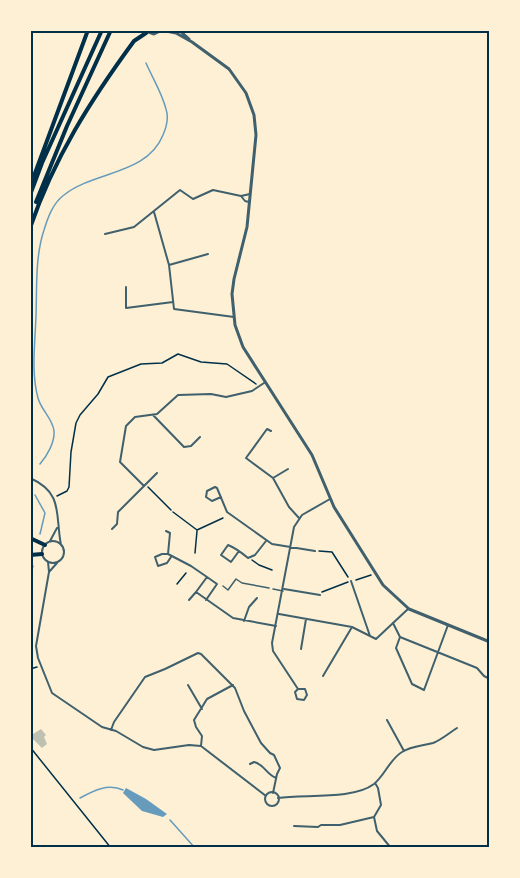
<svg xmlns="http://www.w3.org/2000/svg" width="520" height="878" font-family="'Varela Round',sans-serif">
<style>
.water{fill:#669bbc}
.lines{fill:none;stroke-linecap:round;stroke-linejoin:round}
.stream{stroke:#669bbc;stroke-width:1.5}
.building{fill:#bec0b2}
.path{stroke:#003049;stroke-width:1.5}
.pedestrian{stroke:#3f606c;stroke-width:1.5}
.minor{stroke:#3f606c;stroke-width:2}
.tertiary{stroke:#3f606c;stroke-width:3}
.trunk{stroke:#003049;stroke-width:4}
.neatline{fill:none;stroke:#003049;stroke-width:2}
</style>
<rect width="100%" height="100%" fill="#fdf0d5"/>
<path class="water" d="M126 788 146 799 167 814 163 817 142 811 123 793Z"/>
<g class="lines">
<path class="stream" d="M40 464C47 456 55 442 54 431 53 419 41 410 38 398 31 373 35 343 36 316 37 288 35 257 44 230 48 217 53 203 64 195 94 171 147 175 163 135 167 126 169 118 166 109 162 93 152 77 146 63
M35 495 45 513 40 534
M30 576 33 566
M80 798C93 791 108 783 123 790
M170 820 195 848"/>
</g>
<path class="building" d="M41 729 46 735 44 737 47 744 42 748 30 736Z"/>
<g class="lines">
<path class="path" d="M148 487 171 510
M57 496 67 491 69 487 71 452 76 423 80 415 98 394 108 377 141 364 162 363 178 354 201 362 227 364 256 384
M173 512 197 530
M197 530 223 518
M319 551 332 552 348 577
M195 553 197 531
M252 560 259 565 272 570
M356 580 371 575
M177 584 186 573
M322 592 348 582
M30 669 37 667
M30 747 111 848"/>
<path class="pedestrian" d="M223 586 228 590 236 579 242 583 269 588
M273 589 283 591"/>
<path class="minor" d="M241 196 245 201 249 202
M154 212 169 265 174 309 234 317
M105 234 134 227 180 190 193 199 213 190 241 196 250 194
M169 265 208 254
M126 287V308L173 302
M153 415 184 447 191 446 200 437
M271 431 267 429 246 458 273 478
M288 469 273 478 289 507 299 518
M30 478C64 493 55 515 61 545
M144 486 157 473
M221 497 212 501 206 497 207 491 215 487 217 488 227 512 272 544 315 551
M112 529 117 524 118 512 144 486 120 462 126 426 135 417 157 414 178 395 211 394 226 397 252 391 264 383
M166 531 170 533 168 554 191 566 207 577
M50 541 57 528
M42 552a11 11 0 1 1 22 0a11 11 0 1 1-22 0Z
M239 551 231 562 221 555 228 545C236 548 242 553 248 558L255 555 266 541
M168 554H162L155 557 158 566 167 563 171 557
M48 562 49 572 36 646 38 658 52 693 102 727 116 731 143 747 154 750 189 745 201 746 266 796
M49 572 57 563
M351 581 370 636 376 639 408 609
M284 589 320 595
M189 600 196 592
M206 600 217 584 207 577 196 592 233 618 276 626
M279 614 352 627 323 676
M244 621 249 607 257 598
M393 623 400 637 396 648 412 684 424 690 448 625
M352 627 370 636
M400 637 477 668 484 676 490 679
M301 649 306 619
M188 685 202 709
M298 689H305L307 695 304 700 297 699 295 692 298 689 273 651 272 643 294 527 302 515 330 499
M387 720 404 751
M111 730 114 722 145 677 165 669 198 653 201 654 235 688 244 711 261 743 270 753 274 755 280 768 277 774 273 793
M201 746 202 736 196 727 194 720 207 699 233 685
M250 764 254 762C264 764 266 774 276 778
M375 783 378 788 381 805 374 817 377 831 391 848
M265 799a7 7 0 1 1 14 0a7 7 0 1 1-14 0Z
M278 798C304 794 353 800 374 784 385 775 390 759 402 752 411 746 422 746 433 743 441 740 449 733 457 728
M294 826 318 827 321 825H340L374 817"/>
<path class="tertiary" d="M143 30 154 34 162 30
M161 30 176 33 192 42 229 69 246 93 254 115 256 135 247 227 234 279 232 294 235 325 243 347 312 455 334 507 383 585 409 609 490 642
M179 30 189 39"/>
<path class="trunk" d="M31 184 88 30
M30 195 42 163 102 30
M36 202 67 126 111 30
M30 228C54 158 90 101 134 41L146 33
M30 538 45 545
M30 555 42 554"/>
</g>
<rect width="520" height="878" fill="none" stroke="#fdf0d5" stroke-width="63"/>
<rect x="32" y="32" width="456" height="814" class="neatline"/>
</svg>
